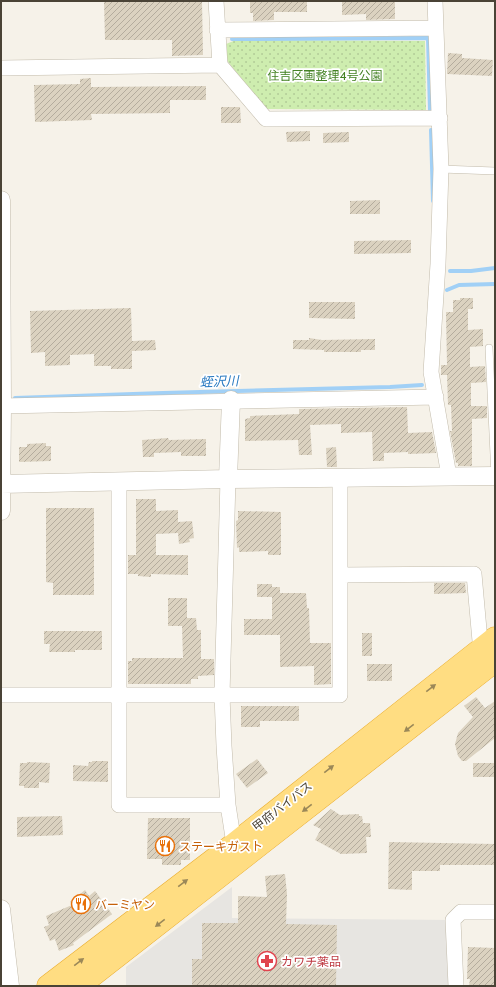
<svg xmlns="http://www.w3.org/2000/svg" width="496" height="987" font-family="Cabin,'Noto Sans JP',sans-serif">
<style>
.grass{fill:url(#grass-dots)}
.parking{fill:#e7e5e1}
.lines{fill:none;stroke-linecap:round;stroke-linejoin:round}
.stream{stroke:#a1d0f6;stroke-width:4}
.building{fill:url(#building-hatch)}
.service-casing{stroke:#c2bbab;stroke-width:8}
.minor-casing{stroke:#c2bbab;stroke-width:16}
.tertiary-casing{stroke:#c2bbab;stroke-width:19}
.trunk-casing{stroke:#eaad2f;stroke-width:23}
.service{stroke:#fff;stroke-width:7}
.minor{stroke:#fff;stroke-width:15}
.tertiary{stroke:#fff;stroke-width:18}
.trunk{stroke:#ffdd82;stroke-width:22}
.oneway{fill:#9b8858}
.labels{text-anchor:middle;dominant-baseline:central;stroke-width:3.5;stroke-linejoin:round;paint-order:stroke}
.park-label{font-size:12px;fill:#448224;stroke:#fff}
.street-label{font-size:12px;fill:#4a4336;stroke:#fff}
.food-label{font-size:12px;fill:#c56008;stroke:#fff;text-anchor:start}
.health-label{font-size:12px;fill:#be3a42;stroke:#fff;text-anchor:start}
.water-label{font-size:13px;font-style:italic;fill:#2678c0;stroke:#fff}
</style>
<defs>
<pattern id="grass-dots" width="8" height="8" patternUnits="userSpaceOnUse"><rect width="8" height="8" fill="#ceedaf"/><path d="M2 2h.1M6 6h.1" fill="none" stroke="#b2cc97" stroke-width="1.8" stroke-linecap="round"/></pattern>
<pattern id="building-hatch" width="6" height="6" patternUnits="userSpaceOnUse"><rect width="6" height="6" fill="#dbd2c0"/><path d="M-1 1l2-2M0 6l6-6M5 7l2-2" fill="none" stroke="#b4ac9d"/></pattern>
</defs>
<rect width="100%" height="100%" fill="#f6f2e9"/>
<path class="grass" d="M236 40 425 41 426 110 266 109 224 57 226 44Z"/>
<path class="parking" d="M232 887V918L453 920 456 986H126V967Z"/>
<g class="lines">
<path class="stream" d="M232 39 428 38 430 111
M431 130 433 201
M450 271H471L495 268
M447 290 459 285 495 284
M15 398 163 393 390 387 422 385"/>
</g>
<path class="building" d="M104 1H202L203 55 172 56V40H105Z
M250 1H307V12H274V20L253 21V13H250Z
M342 1H395V19L366 20V14L342 15Z
M448 53 462 54V58L493 60 492 76 447 74Z
M91 78V87L206 86V100H170V113L91 114 92 120 35 122 34 85 80 84V79Z
M221 107H240L241 123H221Z
M310 131V141L287 142 286 132Z
M349 132V142L323 143V133Z
M380 200V214H350V201Z
M411 240V253L354 254V241Z
M460 298H473V309H468V330L483 329V346L470 347V367L485 366 486 382 471 383V406H487V418L472 419V466H458V463H456L450 431H452L451 405H448L447 375H441V365H447L446 312H453V300H460Z
M309 302H355V319L309 318Z
M131 308 132 341 155 340 156 350 132 351V369H111V366H94V354L70 355V365L45 366V352L31 353 30 311Z
M309 338 322 340 375 339V350H361V352H324V350L293 349V340H309Z
M407 407 408 433 432 432 436 453 408 454V452L384 453V461H373L372 432 341 433V424L310 425 312 455H299L298 440 245 441V419L250 418V416L299 414V409Z
M168 438 169 440 206 439V456H181V452L154 453V457H143L142 440Z
M46 443V446H51V461L19 462V447H27V444Z
M336 447 337 467H327L326 448Z
M136 499H156V511L178 510V522L192 521 194 538 189 539 190 542 179 544 178 533 156 534V555H188V575L151 574V577L138 576V574H128V555H136Z
M46 508H94V595H53V583L46 582Z
M238 511 281 512V555H268V551L239 552V547L237 548 236 521 238 520Z
M434 583H465L466 593 434 594Z
M257 584H272V587H280V593H306L307 608H309L310 643H331V684L314 685V666L280 667V635H244V619H272V597H257Z
M168 598H187V618H196L197 630H201V659H214V675L198 676V679H191V684H128V661H132V658H183L182 626H168Z
M44 631H102V650H75V652H49L50 644H44Z
M362 633H372V656H362Z
M367 664H392V681H367Z
M476 697 485 708 495 701V738L466 761H462L458 756 455 744 458 733 473 717 464 706Z
M241 706H299V721H260V727H241Z
M257 759 268 773 247 788 236 774Z
M92 761H108V782L73 781V765L88 766 89 762H92Z
M27 762 50 763 49 783 39 782V788H24V786H19L20 763H27Z
M473 763H495V777H473Z
M331 809 340 815 359 814V816H362L363 823H370L371 837H366L367 853 341 854 315 840 321 829 313 825Z
M62 816 63 835 17 837V817Z
M148 818H190V860H181V865H162V859H147Z
M389 842 495 844V865H440V871H412V890L388 889Z
M285 874 287 894 286 924 337 925 336 986H192V959H202V923H238V896L267 897 265 876Z
M85 890 89 896 95 891 112 914 73 943 74 945 59 951 55 939 50 941 44 927 49 925 46 916 72 905 70 902Z
M468 947 495 948V986H469L470 979H467Z"/>
<g class="lines">
<defs>
<path id="service" d="M441 169 495 171
M489 348 495 476"/>
<path id="minor" d="M216 1 220 65 266 119 440 118
M435 1 441 169 438 264 431 372 449 476
M217 30 436 28
M1 68 220 65
M2 406 436 397
M228 479 222 695 224 746 228 805 234 844
M119 481V805H228
M340 575 474 574 480 641 484 646
M1 695H340V479
M456 986 453 920 461 912H495"/>
<path id="tertiary" d="M1 200 2 406 1 511
M228 479 231 400
M1 484 228 479 495 476
M1 909 10 986"/>
<path id="trunk" d="M48 986 234 844 495 638
M79 986 495 661"/>
</defs>
<use href="#service" class="service-casing"/>
<use href="#minor" class="minor-casing"/>
<use href="#tertiary" class="tertiary-casing"/>
<use href="#trunk" class="trunk-casing"/>
<use href="#service" class="service"/>
<use href="#minor" class="minor"/>
<use href="#tertiary" class="tertiary"/>
<use href="#trunk" class="trunk"/>
</g>
<defs><path id="oneway-solid" d="M-6-.8H1V-3.2L6.5 0L1 3.2V.8H-6Z"/></defs>
<g class="oneway">
<use href="#oneway-solid" transform="translate(431 688) rotate(-38)"/>
<use href="#oneway-solid" transform="translate(409 728) rotate(142)"/>
<use href="#oneway-solid" transform="translate(329 769) rotate(-38)"/>
<use href="#oneway-solid" transform="translate(307 808) rotate(142)"/>
<use href="#oneway-solid" transform="translate(183 883) rotate(-37)"/>
<use href="#oneway-solid" transform="translate(160 923) rotate(142)"/>
<use href="#oneway-solid" transform="translate(79 962) rotate(-37)"/>
</g>
<defs>
<symbol id="restaurant-ring" viewBox="-11 -11 22 22"><circle r="9.5" fill="#fff" stroke="#e8710a" stroke-width="1.5"/><path d="M-5-6h1v4h1v-4h1v4h1v-4h1v5L-1.5 .5V6h-2V.5L-5-1ZM5-6V6H3V1.5H1.5Q1.5-4 5-6Z" fill="#e8710a"/></symbol>
<symbol id="pharmacy-ring" viewBox="-11 -11 22 22"><circle r="9.5" fill="#fff" stroke="#e0444e" stroke-width="1.5"/><path d="M-2-6h4v4h4v4h-4v4h-4v-4h-4v-4h4Z" fill="#e0444e"/></symbol>
</defs>
<g fill-rule="evenodd">
<use href="#restaurant-ring" x="154" y="835" width="22" height="22"/>
<use href="#restaurant-ring" x="70" y="893" width="22" height="22"/>
<use href="#pharmacy-ring" x="256" y="950" width="22" height="22"/>
</g>
<g class="labels">
<g class="park-label">
<text x="325" y="75">住吉区画整理4号公園</text>
</g>
<g class="street-label">
<text transform="translate(282 806) rotate(-38)">甲府バイパス</text>
</g>
<g class="food-label">
<text x="179" y="846">ステーキガスト</text>
<text x="95" y="904">バーミヤン</text>
</g>
<g class="health-label">
<text x="281" y="961">カワチ薬品</text>
</g>
<g class="water-label">
<text transform="translate(219 381) rotate(-2)">蛭沢川</text>
</g>
</g>
<rect width="496" height="987" fill="none" stroke="#4a4336" stroke-width="4"/>
</svg>
